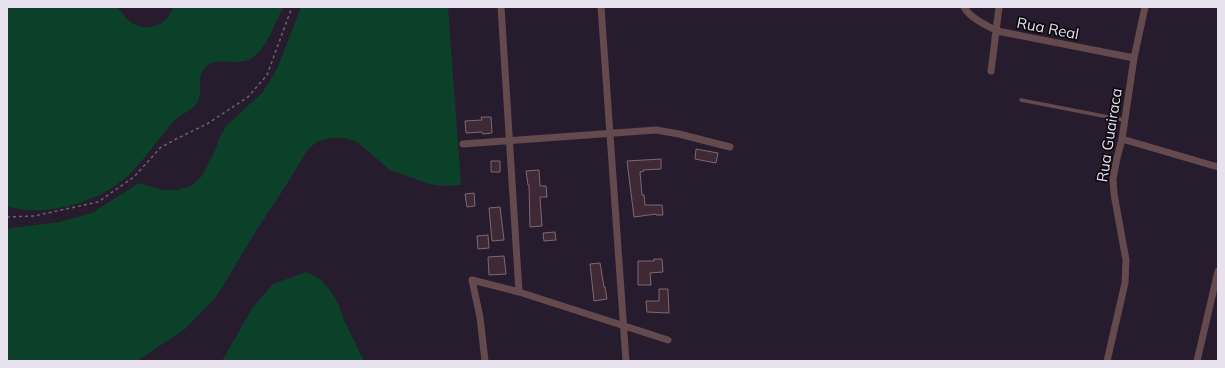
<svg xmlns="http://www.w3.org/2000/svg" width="1225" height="368" font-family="Mulish,sans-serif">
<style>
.green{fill:#0b4029}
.building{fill:#3e2935;stroke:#7f6773}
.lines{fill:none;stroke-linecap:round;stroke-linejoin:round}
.path{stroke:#6b6273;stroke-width:1.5;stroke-dasharray:3 3;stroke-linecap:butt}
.service{stroke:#64494d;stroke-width:3.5}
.minor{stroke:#64494d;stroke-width:7}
.labels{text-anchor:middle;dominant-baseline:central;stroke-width:3.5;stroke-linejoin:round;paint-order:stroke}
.street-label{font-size:15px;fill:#e8e1ee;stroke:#0c0810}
</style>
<rect width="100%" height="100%" fill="#261c2e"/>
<path class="green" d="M7 7H117C122 12 126 19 132 23 149 33 168 24 173 7H284C273 24 269 46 252 58 238 68 214 54 204 69 196 79 203 91 198 101 193 112 180 113 173 122 161 136 150 152 137 166 133 170 129 176 124 179 96 203 42 218 7 206Z
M301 7H448L461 185 442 186 429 184 390 170 357 142 344 138H330L316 142 306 152 292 176 254 234 223 286 214 299 185 329 137 361H7V230L12 228 59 222 92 213 139 183 162 190H177L191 186 202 176 215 151 219 138 227 125 262 93 277 69Z
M306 272 320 279 330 290 338 303 343 318 364 361H222L253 307 273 284Z"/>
<path class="building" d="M481 117H491L492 133 483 134 482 132 466 133 465 121 482 120Z
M696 149 718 153 716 163 695 159Z
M661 159V169L643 170 644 171 640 172 642 195H644L645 205H662L663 215H656V214L634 217 627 161Z
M491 161H500V172H491Z
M539 170 540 186H546L547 197H540L542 226 530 227 529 185H528L526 171Z
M474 193 475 206 467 207 465 194Z
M500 207 504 240 492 241 489 208Z
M555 232 556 240 544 241 543 233Z
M488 235 489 248 478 249 477 236Z
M504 256 506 274 489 275 488 257Z
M654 259H662L663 272 650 273 651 285H638V261H654Z
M600 263 604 287H605L607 299 594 301 590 264Z
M659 289H668L669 313 647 312 646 301H659Z"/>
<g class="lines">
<path class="path" d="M7 217 34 216 98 202 134 177 160 148 176 139 207 124 248 97 267 75 292 7"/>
<path class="service" d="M1021 100 1124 120"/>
<path class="minor" d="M501 7 519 292
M601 7 626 361
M964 7C970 18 986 25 997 31L1134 58
M991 71 999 7
M1122 139 1218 167
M463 144 656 130 679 134 730 147
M485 361 480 317 472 280 519 292 668 340
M1107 361 1125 283 1126 260 1114 194 1113 179 1117 158 1122 139 1134 58 1145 7
M1197 361 1218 271"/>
</g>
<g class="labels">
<g class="street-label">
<text transform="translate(1048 28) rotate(11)">Rua Real</text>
<text transform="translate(1109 135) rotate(-81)">Rua Guairaca</text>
</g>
</g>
<rect width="1225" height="368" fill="none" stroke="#e8e1ee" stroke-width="16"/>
</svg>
